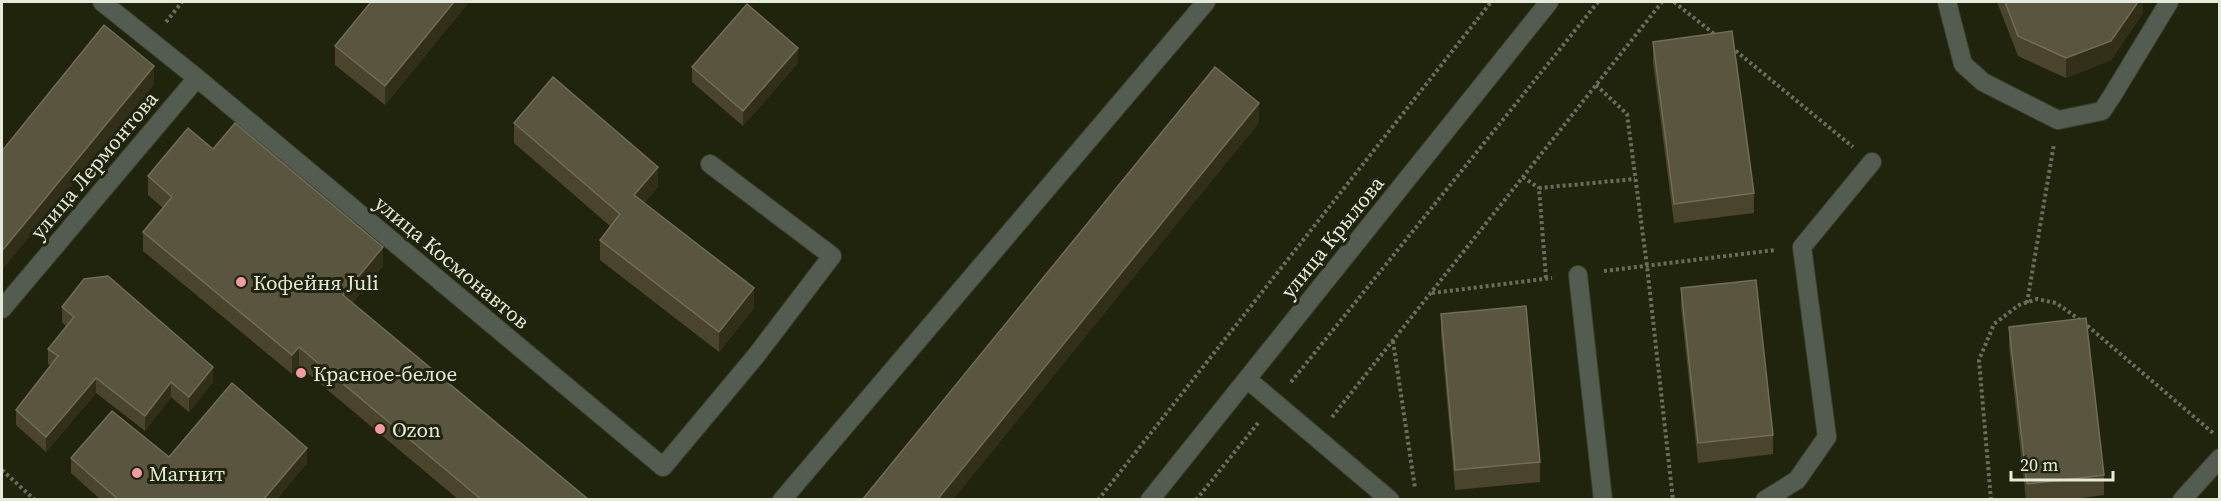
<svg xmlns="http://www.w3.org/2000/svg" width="2221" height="501" font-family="'Source Serif 4',serif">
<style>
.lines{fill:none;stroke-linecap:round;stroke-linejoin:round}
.minor-casing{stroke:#3c4029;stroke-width:20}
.path{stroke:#6a6e59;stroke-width:4;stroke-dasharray:3 3;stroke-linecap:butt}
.minor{stroke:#545c52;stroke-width:18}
.wall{fill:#49442b}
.shaded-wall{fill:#312f17}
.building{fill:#5a553e;stroke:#706d57;stroke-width:1.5}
.poi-dot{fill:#f49aa4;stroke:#20240c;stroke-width:2}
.labels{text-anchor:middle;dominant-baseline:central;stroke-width:6;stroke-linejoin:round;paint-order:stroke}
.street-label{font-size:21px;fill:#e6eadb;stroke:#20240c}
.poi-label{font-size:21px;fill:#e6eadb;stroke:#20240c;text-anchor:start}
</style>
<rect width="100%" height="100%" fill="#20240c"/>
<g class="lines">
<defs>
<path id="minor" d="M102 2 197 78 663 467 755 357 832 256 710 164
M1947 2 1963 64 1983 82 2058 120 2102 111 2112 96 2169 2
M1578 275 1603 500
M2 309 197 78
M1247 379 1390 500
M782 500 1206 2
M1150 500 1549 2
M1765 500 1797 480 1827 437 1802 247 1872 162
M2182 500 2220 458"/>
</defs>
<use href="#minor" class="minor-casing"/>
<path class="path" d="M1674 2 1718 37
M166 22 182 2
M1731 47 1853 147
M1596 85 1627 114 1647 266 1673 500
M1523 177 1539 188
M1604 271 1775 250
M1546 278 1539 188 1635 179
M1432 293 1552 278
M2027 303 2054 144
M1393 341 1415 488
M1291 382 1598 2
M1332 417 1662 2
M2 470 35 500
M1098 500 1491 2
M1196 500 1258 423
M1991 500 1979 360 1994 324 2019 305 2037 299 2056 303 2083 322 2213 433"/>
<use href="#minor" class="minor"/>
</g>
<path class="wall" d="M469 2 385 105 335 65V46Z
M1997 2H2143V13L2111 60 2066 78 2018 56Z
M1653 42 1754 193V213L1674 223 1653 62Z
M798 63 743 126 692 82V67Z
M514 123 658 187 644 203 754 308 719 352 600 260V240L610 226 514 143Z
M213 149 383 266 352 303 589 500H459L299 366 292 374 143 251V232L163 208 148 195V176Z
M1681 288 1773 435V454L1698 463 1681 308Z
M62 307 213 382 189 412 171 397 145 431 96 393 46 452 16 425V410L51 366 48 364V349L66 326 62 322Z
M1441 314 1540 462V482L1455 490 1441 334Z
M2009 327 2104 475V495L2066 500H2026L2009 347Z
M169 457 307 463 276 500H101L71 473V458Z"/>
<path class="shaded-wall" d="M454 2H469L385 105V86Z
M2138 2H2143V13L2111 60 2066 78V58Z
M798 48V63L743 126V111Z
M154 66V85L2 270V251Z
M1259 103V123L953 500H937Z
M658 167V187L634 215V195Z
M383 247V266L343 314V295Z
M754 288V308L719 352V332Z
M299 347V366L292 374V355Z
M213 367V382L189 412V397Z
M96 378V393L46 452V437Z
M171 382V397L145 431V416Z
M307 448V463L276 500H263Z"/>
<path class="building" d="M371 2H454L385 86 335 46Z
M2005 2H2138L2111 41 2066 58 2018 36Z
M747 4 798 48 743 111 692 67Z
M104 25 154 66 2 251V151Z
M1732 31 1754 193 1674 204 1653 42Z
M1215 67 1259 103 937 500H862Z
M553 77 658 167 634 195 754 288 719 332 600 240 620 214 514 123Z
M235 123 383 247 343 295 589 500H482L299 347 292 355 143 232 172 197 148 176 188 128 213 149Z
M108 276 213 367 189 397 171 382 145 416 96 378 46 437 16 410 58 356 48 349 74 317 62 307 84 279Z
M1756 280 1773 435 1698 443 1681 288Z
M1526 306 1540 462 1455 470 1441 314Z
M2086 318 2104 475 2027 484 2009 327Z
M232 383 307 448 263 500H119L71 458 112 411 169 457Z"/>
<g class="poi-dot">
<circle cx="241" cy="282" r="6"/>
<circle cx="301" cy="373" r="6"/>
<circle cx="380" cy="429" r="6"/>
<circle cx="137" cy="473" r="6"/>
</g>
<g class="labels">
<g class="street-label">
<text transform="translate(94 165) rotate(-50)">улица Лермонтова</text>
<text transform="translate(1332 237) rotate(-51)">улица Крылова</text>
<text transform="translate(452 262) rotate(40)">улица Космонавтов</text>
</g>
<g class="poi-label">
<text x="253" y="282">Кофейня Juli</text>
<text x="313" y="373">Красное-белое</text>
<text x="392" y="429">Ozon</text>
<text x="149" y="473">Магнит</text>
</g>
</g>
<rect width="2221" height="501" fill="none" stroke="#e6eadb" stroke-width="6"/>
<path d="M2011 471v9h102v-9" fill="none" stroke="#e6eadb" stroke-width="3"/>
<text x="2020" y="471" font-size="18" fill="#e6eadb" stroke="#20240c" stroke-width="4.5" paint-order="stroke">20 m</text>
</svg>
